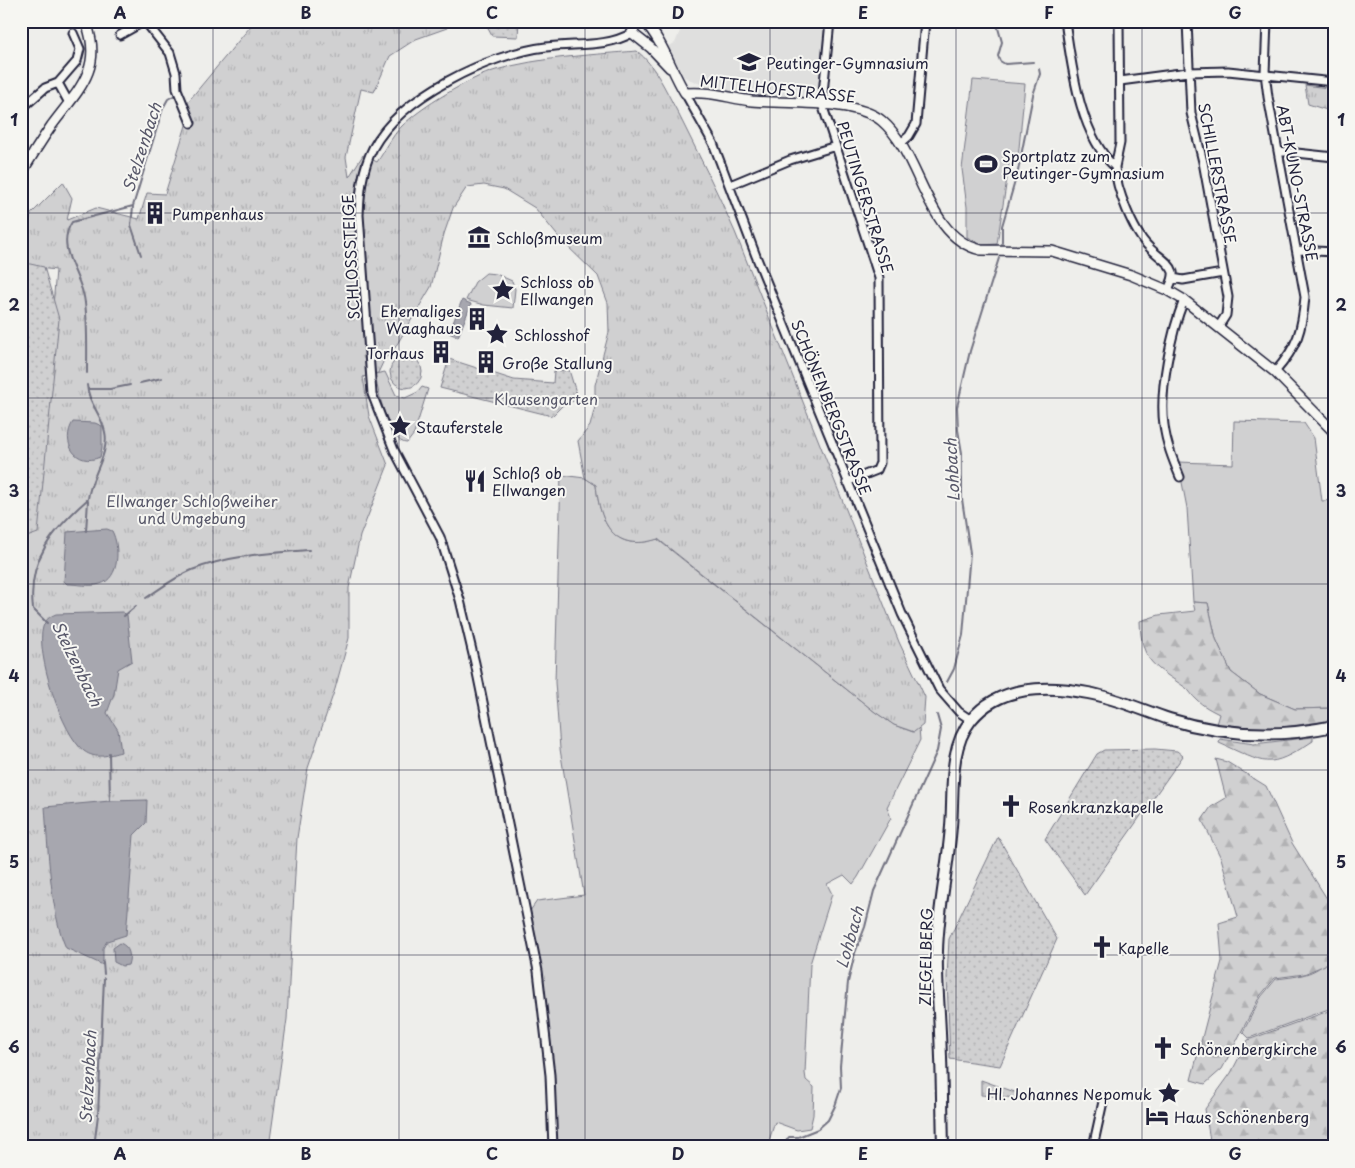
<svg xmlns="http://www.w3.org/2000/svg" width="1355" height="1168" font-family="'Playpen Sans',sans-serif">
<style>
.built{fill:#dfdfde}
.grass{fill:#d0d0d1;stroke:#797986}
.forest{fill:url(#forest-firs);stroke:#797986}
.park{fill:url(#park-tufts);stroke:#797986}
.garden{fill:url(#garden-dots);stroke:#797986}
.water{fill:#a7a7af;stroke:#727281}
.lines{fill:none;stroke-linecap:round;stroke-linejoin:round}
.stream{stroke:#727281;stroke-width:2}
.minor-casing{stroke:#22223b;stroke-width:11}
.tertiary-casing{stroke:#22223b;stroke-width:12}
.secondary-casing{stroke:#22223b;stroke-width:14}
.minor{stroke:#f6f6f2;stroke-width:7}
.tertiary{stroke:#f6f6f2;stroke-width:9}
.secondary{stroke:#f6f6f2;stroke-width:10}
.grid{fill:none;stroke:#22223b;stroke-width:1;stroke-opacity:0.55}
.labels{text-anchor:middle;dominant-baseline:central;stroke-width:4;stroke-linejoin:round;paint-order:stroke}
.poi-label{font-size:15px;fill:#22223b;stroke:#f6f6f2;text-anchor:start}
.street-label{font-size:15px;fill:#22223b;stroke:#f6f6f2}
.park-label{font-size:15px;fill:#565668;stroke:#f6f6f2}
.water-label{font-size:16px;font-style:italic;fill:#575769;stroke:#f6f6f2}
.neatline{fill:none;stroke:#22223b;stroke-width:2}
.grid-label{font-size:16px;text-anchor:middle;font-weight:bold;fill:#22223b}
</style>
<defs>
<pattern id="forest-firs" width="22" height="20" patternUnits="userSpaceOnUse" patternTransform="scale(1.25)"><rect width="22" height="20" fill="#d0d0d1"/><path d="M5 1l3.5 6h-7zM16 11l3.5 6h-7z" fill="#b2b2b4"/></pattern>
<pattern id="park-tufts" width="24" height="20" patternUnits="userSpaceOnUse" patternTransform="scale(1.25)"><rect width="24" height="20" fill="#d0d0d1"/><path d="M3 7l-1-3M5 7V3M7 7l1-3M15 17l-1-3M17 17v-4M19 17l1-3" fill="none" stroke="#b2b2b4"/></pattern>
<pattern id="garden-dots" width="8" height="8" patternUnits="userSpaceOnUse" patternTransform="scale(1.25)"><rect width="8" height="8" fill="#d0d0d1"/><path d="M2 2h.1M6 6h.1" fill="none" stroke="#b2b2b4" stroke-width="1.8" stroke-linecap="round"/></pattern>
</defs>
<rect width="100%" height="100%" fill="#eeeeeb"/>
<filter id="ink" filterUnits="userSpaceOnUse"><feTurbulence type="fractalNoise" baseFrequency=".02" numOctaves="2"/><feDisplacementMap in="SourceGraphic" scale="10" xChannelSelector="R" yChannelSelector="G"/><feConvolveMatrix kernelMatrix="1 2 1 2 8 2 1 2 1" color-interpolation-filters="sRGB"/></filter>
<g filter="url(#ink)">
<path class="built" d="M684 21H826L819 100 752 96 705 86 684 77 668 46 675 43Z"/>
<path class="grass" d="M973 80 1025 84 1018 159H1010L997 244 982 245 967 237V207L962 169Z
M486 273 496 274 512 281 515 289 513 308 484 305 466 300 475 282Z
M385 372 396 395 405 398 418 392 422 387 428 389 414 434 407 443C389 444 377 388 375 374Z
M1234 421 1304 423 1314 438 1322 501 1334 500V708L1295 709 1260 694 1231 672 1216 639 1208 603 1193 602 1187 508 1178 462 1233 464Z
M561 475 585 478 596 485C600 523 613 553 657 539L875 712 894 725 913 732 919 728 920 740 887 807 891 818 858 877 853 884 844 875 827 884 832 894 810 964 805 1073 806 1080 814 1087 813 1115 810 1128 797 1130 775 1122 767 1147H557L546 1014 530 911 537 901 584 895 560 749 555 682Z
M1334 953V1007L1249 1038 1243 1032 1261 997 1276 979C1301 976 1318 975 1334 953Z"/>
<path class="forest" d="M1193 602 1208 603 1216 639 1231 672 1260 694 1295 709 1334 708V720L1268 729 1216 724 1219 714C1211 710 1203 706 1196 699 1192 696 1190 691 1186 688 1155 666 1141 663 1140 621L1159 615 1195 611Z
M1313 737V741C1267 771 1267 764 1219 743L1220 739 1254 744Z
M1216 759 1227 762 1266 786 1292 843 1334 910V951L1325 965 1304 974 1275 978 1260 996 1222 1069 1205 1084 1191 1080 1222 961 1219 923 1238 917 1221 858 1202 820 1211 807 1226 798Z
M1334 1009V1147H1211L1205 1109 1231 1073 1248 1040Z"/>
<path class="park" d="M255 21H447V28L416 39 390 56 374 92 361 89 346 157 349 177 363 155 377 162C385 151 392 136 401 127 419 108 471 77 496 70 541 57 590 55 637 51 655 65 666 91 677 111 697 151 717 191 735 232L899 642 925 697 923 725 914 732 894 725 875 712 658 539C613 553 600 523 596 485L585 478 578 441 590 426 595 407V385L609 332 608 303 598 276 561 240 535 208 504 189 484 185 467 187 453 208 444 234 431 287 393 351 385 358 378 373 363 377 369 416 388 465 360 536 349 588V638L335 689 308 768 297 838 287 1019 269 1147H21V485L44 414 56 270 21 266V253L31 214 63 182 72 198 67 220 96 208 139 219 147 193 165 194 187 122 181 110Z
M1305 85 1334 89 1333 112 1308 104Z"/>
<path class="garden" d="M484 21H519L518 37 492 36Z
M21 262 44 267 59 319 38 533 21 539Z
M390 372a16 16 0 1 1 32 0a16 16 0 1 1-32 0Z
M449 359 514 380 553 383 554 371 569 370 578 399 563 405 552 416 440 388Z
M1155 749 1177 751 1183 756 1085 895 1045 839 1097 754 1104 750Z
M998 837 1057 939 1000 1066 950 1059 947 977 949 939Z
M981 1080 1026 1096 1017 1098 981 1095Z"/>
<path class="water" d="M462 300 471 304 458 337 449 333Z
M73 422 95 423 102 426V447L100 457C76 468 60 442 73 422Z
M107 529 112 531C120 546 120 579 100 584 90 587 77 584 67 584L64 581 67 532Z
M122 612 127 615 132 661 118 669 114 694 107 713 118 730 121 752C109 755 96 760 84 751 62 735 35 652 43 627 46 619 49 617 56 614Z
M147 800 146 823 134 835 126 935 107 941 103 948V965L66 948C50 912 48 847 45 807L110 801Z
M120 943C130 947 131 956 128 965L122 966 114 962 113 948Z"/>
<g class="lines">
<path class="stream" d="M996 21 1002 42 998 56 1000 61 1005 64 1033 62
M222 23 223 21
M133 207 131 225 141 255
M1002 243V226L1018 171 1033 95 1040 74 1039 69
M87 373C87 350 88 326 85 303 83 276 54 249 72 222L133 206 163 108 168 99 177 94
M140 383 162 378
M88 389H110L130 385
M86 531 88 501
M146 598C161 588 175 577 192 570 229 555 270 553 309 550
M124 616 136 606
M47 623 33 609C27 559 53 530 88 499 90 477 110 454 105 432 102 415 88 403 87 385
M947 682 954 669 963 635 970 553 962 499V453L958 430 957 407 970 351 999 258
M109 753 110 801
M103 962 104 974
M94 1147 98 1115 104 978
M781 1147 789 1137H798L818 1129 828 1120 835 1106 841 1088 840 1066 848 982 855 953 865 927 874 891 937 751 941 729 937 715"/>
<defs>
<path id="minor" d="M145 21 170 53 176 73 177 89 191 123
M830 21 822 104 879 278 880 463 877 470 847 482
M1065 21C1072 67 1079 134 1115 167 1116 188 1133 232 1149 247 1156 255 1170 262 1173 272 1174 279 1170 285 1168 290
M1187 21 1191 113 1203 162 1228 297 1226 315 1219 326
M1267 21 1265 73 1268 97 1305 297C1302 330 1298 346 1275 372
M120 35 145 21
M1120 81 1188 72 1228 71 1334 82
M58 83 69 103
M685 93 713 143 756 256 902 614 939 689 959 712 971 720
M21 109 45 88 58 83 77 61 80 49 73 33
M901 143 909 136 916 124 925 21
M1278 151 1334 157
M1115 167 1120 143 1119 21
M730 185 790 160 836 146
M1298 250 1334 252
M1173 278 1183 280 1223 273
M1180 477C1173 460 1166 443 1164 425 1159 391 1171 332 1184 300
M553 1147 550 1075 538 971 475 663 460 600 440 537 394 450 372 394 359 215C360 192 362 169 373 148 401 96 489 54 546 47 575 43 606 48 632 33
M1093 1147 1104 1097"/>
<path id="tertiary" d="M637 21 632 33 651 48 670 68
M644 21C663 41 671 70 685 93 713 91 727 98 752 101 786 104 857 99 882 121 922 155 925 237 981 250L1052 251 1131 275 1167 290 1184 300 1275 372 1334 432
M21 174C31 157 41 141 52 125 77 91 103 70 87 25"/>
<path id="secondary" d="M943 1147C942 1109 942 1071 940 1033 939 1006 936 978 937 951 938 909 948 868 951 826 954 792 948 749 971 720 999 685 1048 685 1088 693 1116 698 1142 710 1169 719 1224 736 1278 738 1334 726"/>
</defs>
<use href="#minor" class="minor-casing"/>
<use href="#tertiary" class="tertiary-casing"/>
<use href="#secondary" class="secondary-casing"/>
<use href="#minor" class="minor"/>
<use href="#tertiary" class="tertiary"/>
<use href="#secondary" class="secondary"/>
</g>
</g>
<path class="grid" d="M213 21V1147M399 21V1147M585 21V1147M770 21V1147M956 21V1147M1142 21V1147M21 213H1334M21 398H1334M21 584H1334M21 770H1334M21 955H1334"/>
<defs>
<symbol id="school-bare" viewBox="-9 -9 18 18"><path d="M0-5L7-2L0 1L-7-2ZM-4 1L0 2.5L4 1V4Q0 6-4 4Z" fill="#22223b" stroke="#f6f6f2" stroke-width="2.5" paint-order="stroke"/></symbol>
<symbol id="stadium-bare" viewBox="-9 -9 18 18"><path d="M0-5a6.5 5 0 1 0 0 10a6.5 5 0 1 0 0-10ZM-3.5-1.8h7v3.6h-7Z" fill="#22223b" stroke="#f6f6f2" stroke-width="2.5" paint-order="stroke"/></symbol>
<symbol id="building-bare" viewBox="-9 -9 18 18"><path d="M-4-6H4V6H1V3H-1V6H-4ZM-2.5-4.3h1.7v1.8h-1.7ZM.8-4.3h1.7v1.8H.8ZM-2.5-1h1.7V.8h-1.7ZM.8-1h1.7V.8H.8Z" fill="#22223b" stroke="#f6f6f2" stroke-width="2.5" paint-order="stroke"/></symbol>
<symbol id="museum-bare" viewBox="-9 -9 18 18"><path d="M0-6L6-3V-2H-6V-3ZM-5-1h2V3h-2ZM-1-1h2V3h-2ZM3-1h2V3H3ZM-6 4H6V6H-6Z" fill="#22223b" stroke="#f6f6f2" stroke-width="2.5" paint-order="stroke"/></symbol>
<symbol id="sight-bare" viewBox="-9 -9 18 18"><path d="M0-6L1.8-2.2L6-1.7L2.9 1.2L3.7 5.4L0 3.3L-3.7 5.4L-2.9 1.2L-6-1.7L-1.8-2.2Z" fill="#22223b" stroke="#f6f6f2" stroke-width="2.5" paint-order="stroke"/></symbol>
<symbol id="restaurant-bare" viewBox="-9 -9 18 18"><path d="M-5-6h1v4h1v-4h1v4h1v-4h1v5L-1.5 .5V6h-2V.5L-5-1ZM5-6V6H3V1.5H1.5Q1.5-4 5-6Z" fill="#22223b" stroke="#f6f6f2" stroke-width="2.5" paint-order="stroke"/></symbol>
<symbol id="church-bare" viewBox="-9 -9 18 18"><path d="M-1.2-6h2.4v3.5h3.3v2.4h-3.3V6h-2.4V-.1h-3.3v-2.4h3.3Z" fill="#22223b" stroke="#f6f6f2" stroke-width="2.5" paint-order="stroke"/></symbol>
<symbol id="hotel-bare" viewBox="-9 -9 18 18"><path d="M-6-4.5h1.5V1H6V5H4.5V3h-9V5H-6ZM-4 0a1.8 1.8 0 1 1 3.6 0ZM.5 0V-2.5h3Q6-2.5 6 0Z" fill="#22223b" stroke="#f6f6f2" stroke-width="2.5" paint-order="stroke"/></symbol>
</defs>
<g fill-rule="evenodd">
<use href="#school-bare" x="733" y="46" width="32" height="32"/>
<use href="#stadium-bare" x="970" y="148" width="32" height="32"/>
<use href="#building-bare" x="139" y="197" width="32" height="32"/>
<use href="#museum-bare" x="463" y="221" width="32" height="32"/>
<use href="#sight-bare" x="487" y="274" width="32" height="32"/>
<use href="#building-bare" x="461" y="303" width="32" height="32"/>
<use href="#sight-bare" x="481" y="318" width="32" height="32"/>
<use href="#building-bare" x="425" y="336" width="32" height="32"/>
<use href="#building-bare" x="470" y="346" width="32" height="32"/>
<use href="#sight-bare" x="384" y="410" width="32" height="32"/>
<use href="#restaurant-bare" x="459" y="465" width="32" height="32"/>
<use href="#church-bare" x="995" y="790" width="32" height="32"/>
<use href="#church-bare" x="1086" y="931" width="32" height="32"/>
<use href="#church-bare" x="1147" y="1032" width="32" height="32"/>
<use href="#sight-bare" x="1153" y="1077" width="32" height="32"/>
<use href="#hotel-bare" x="1141" y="1100" width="32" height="32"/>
</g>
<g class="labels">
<g class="poi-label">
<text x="766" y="62">Peutinger-Gymnasium</text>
<text x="1002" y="155">Sportplatz zum<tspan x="1002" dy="17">Peutinger-Gymnasium</tspan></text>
<text x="172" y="213">Pumpenhaus</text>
<text x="496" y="237">Schloßmuseum</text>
<text x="520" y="281">Schloss ob<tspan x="520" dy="17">Ellwangen</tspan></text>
<text x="461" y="310" text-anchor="end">Ehemaliges<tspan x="461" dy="17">Waaghaus</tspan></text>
<text x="514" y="334">Schlosshof</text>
<text x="424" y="352" text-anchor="end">Torhaus</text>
<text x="502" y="362">Große Stallung</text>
<text x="416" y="426">Stauferstele</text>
<text x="492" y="472">Schloß ob<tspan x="492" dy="17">Ellwangen</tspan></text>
<text x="1028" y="806">Rosenkranzkapelle</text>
<text x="1118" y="947">Kapelle</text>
<text x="1180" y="1048">Schönenbergkirche</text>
<text x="1152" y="1093" text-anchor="end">Hl. Johannes Nepomuk</text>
<text x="1174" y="1116">Haus Schönenberg</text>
</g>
<g class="street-label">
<text transform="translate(778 88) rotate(6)">MITTELHOFSTRASSE</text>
<text transform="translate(1218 173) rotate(79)">SCHILLERSTRASSE</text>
<text transform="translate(1298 183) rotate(79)">ABT-KUNO-STRASSE</text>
<text transform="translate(866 197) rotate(73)">PEUTINGERSTRASSE</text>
<text transform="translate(350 257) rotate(-93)">SCHLOSSSTEIGE</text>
<text transform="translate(832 407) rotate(68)">SCHÖNENBERGSTRASSE</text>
<text transform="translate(925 957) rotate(-89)">ZIEGELBERG</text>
</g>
<g class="park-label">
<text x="546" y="398">Klausengarten</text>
<text x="192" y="500">Ellwanger Schloßweiher<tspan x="192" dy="17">und Umgebung</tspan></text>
</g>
<g class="water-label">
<text transform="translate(141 147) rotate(-72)">Stelzenbach</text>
<text transform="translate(951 470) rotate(-93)">Lohbach</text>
<text transform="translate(78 663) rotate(64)">Stelzenbach</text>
<text transform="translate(849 937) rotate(-74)">Lohbach</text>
<text transform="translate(87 1077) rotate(-87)">Stelzenbach</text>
</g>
</g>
<rect width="1355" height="1168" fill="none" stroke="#f6f6f2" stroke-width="55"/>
<rect x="28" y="28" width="1300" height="1112" class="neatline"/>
<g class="grid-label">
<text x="120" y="19">A</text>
<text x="306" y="19">B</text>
<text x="492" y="19">C</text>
<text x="678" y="19">D</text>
<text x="863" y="19">E</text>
<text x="1049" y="19">F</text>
<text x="1235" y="19">G</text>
<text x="14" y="126">1</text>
<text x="1341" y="126">1</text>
<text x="14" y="311">2</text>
<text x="1341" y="311">2</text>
<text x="14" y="497">3</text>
<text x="1341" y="497">3</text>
<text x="14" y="682">4</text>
<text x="1341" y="682">4</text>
<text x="14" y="868">5</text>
<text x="1341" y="868">5</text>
<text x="14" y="1053">6</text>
<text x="1341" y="1053">6</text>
<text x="120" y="1160">A</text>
<text x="306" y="1160">B</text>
<text x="492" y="1160">C</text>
<text x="678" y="1160">D</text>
<text x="863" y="1160">E</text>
<text x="1049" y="1160">F</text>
<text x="1235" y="1160">G</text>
</g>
</svg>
